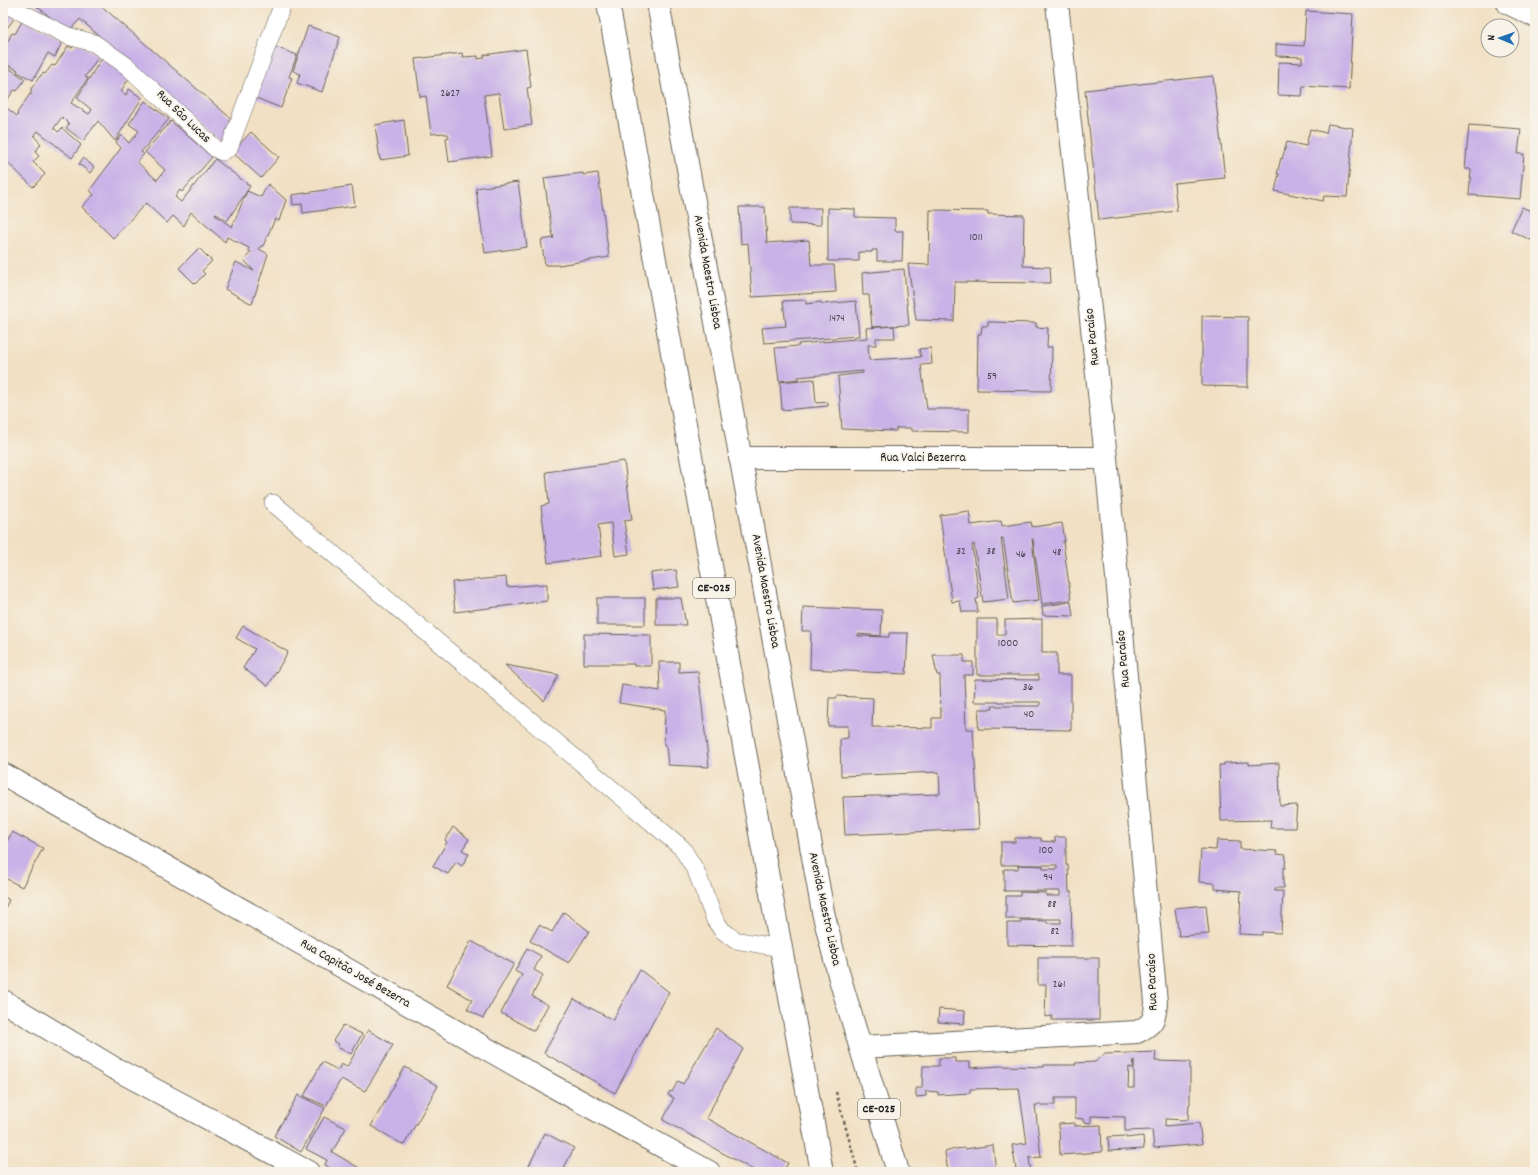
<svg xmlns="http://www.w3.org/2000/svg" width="1538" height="1175" font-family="Dekko,sans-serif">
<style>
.building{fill:#c9b2e7;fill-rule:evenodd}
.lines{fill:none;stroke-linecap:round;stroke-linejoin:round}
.lane-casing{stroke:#676156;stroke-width:18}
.street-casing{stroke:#676156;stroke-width:24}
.highway-casing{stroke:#676156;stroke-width:24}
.path{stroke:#676156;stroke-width:2.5;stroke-dasharray:3 3;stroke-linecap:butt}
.lane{stroke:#fff;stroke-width:17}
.street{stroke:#fff;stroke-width:22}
.highway{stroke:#fff;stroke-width:22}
.labels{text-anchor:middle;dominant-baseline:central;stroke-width:3.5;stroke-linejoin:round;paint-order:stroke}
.number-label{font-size:11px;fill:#47424f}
.shield{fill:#f7f3e8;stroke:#5e5c59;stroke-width:1}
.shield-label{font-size:12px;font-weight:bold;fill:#1c1c1c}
.street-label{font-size:13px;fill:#1c1c1c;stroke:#f7f3e8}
</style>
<rect width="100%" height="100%" fill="#f7f3e8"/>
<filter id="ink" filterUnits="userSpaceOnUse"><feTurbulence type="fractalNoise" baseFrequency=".025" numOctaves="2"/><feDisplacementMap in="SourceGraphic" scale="8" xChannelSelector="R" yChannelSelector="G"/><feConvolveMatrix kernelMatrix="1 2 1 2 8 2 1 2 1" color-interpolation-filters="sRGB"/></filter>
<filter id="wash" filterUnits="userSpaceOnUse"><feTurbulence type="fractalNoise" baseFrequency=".012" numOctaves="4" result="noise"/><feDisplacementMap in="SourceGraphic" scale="16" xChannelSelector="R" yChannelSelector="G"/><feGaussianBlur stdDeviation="0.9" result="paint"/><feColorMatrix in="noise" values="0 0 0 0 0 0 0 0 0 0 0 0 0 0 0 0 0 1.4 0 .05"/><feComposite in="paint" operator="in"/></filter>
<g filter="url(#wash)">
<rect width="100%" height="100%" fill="#f1e0c3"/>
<g id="blocks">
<path class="building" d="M33 3H98L234 121 225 147 80 19 68 32Z
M1306 11 1353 14 1349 89 1303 86 1302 96 1278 95 1279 62 1302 63V57L1276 56V44L1304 46Z
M3 12 16 16 8 27H6L3 31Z
M23 20 63 40 55 57 48 53 33 80 17 72 18 70 3 63V50L12 33 15 34Z
M308 26 340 37 322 92 297 83 300 74 293 71Z
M78 43 99 56 85 77 88 78 71 103 89 114 92 110 77 98 102 58 130 77 121 91 126 95 129 89 142 98 115 141 98 121 83 141 66 128 69 124 62 117 54 128 58 132 62 128 81 145 72 158 38 131 34 136 41 144 35 152 39 156 33 162 45 174 33 187 3 158V105L17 116 18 114 17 113 30 94 31 95V89L40 76H41L43 73 45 74 52 65 55 66 68 46 72 48Z
M270 45 297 55 289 77 292 78 281 108 251 96Z
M526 49 531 87 527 88 532 125 504 129 499 93 484 95 492 156 449 162 446 138 449 137 448 134H444V133L431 134 426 96 420 97 415 59 462 53 463 57 478 56V59L484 58V55Z
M3 64 25 79 17 91 14 90 5 103 3 102Z
M1213 76 1225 178 1174 183 1177 211 1099 220 1085 90Z
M145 101 169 119 141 152 144 154 137 162 157 180 165 170 145 152 171 121 212 157 182 192 180 190 175 197 181 202 215 159 250 186 247 191 261 197 268 184 286 200 279 221 275 219 263 246H261L259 249 268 254 252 304 225 289 236 262 254 271 244 260 251 252 248 251 249 248 227 237 225 242 191 212 184 226 173 216 167 223 146 203 113 238 82 207 91 197 94 195 90 190 121 148 116 142 121 135 129 143 139 131 129 124ZM247 191 232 227 215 215 216 214 227 221Z
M404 120 408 156 380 160 375 125Z
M1328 124 1353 128 1347 197 1324 196 1323 201 1275 191 1279 174H1277L1281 158 1282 159 1287 142 1306 146 1310 129 1326 133Z
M1469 125 1521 129 1518 154H1524L1520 199 1469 195 1471 169H1465Z
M251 132 279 157 261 178 232 152Z
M83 158 94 167 90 173 79 164Z
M583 173V175L598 173 609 257 559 265H545L541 240 554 238 552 232 544 178Z
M518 182 527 247 485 253 476 188Z
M352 186 355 206 303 213 302 204 293 205 292 195Z
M739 207H765L767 243 809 240 811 265H834L836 292 752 297 748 243 741 244Z
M1522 207 1535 213V242L1511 231Z
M790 208H821V225L790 224Z
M828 208 855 209V217L895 218V231H903L902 261H877V250H872V252H859V261H828Z
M930 210 988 211V214L1024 215 1023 266 1050 267 1051 283 955 282 954 321 916 320 908 264 929 265Z
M199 248 212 261 202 271 205 274 195 284 179 268Z
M904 269 909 325 872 327 869 295H863L862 273Z
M806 300V304L821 302 822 304 856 301 859 336 764 343 762 328 786 326 783 301Z
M1202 316 1248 317V387L1202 386Z
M988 322 1036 323V327L1048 328 1047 347H1052L1051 391 977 390 978 334H981L982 326H988Z
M894 326 895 338H876V345H868L869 360 921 357 919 349 931 348 932 364 921 365 927 409H969V432L912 431V428H896V431L842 429 838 376 863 373V371L798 377 799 379 779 381 775 348 799 346 798 344 867 338 866 328Z
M814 379 816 403 828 402V406L782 410 780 382Z
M624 461 632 520 624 521 629 554 615 556 611 523 598 525 602 556 548 563 541 506 549 504 546 472Z
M969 511 971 525 1001 521 1002 526 1031 522 1032 527 1062 523 1065 541H1063L1071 600 1042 604 1033 539H1032L1039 600 1013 603 1003 538H1001L1009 599 983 602 974 544 972 545 979 598 976 599 978 612H962L960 601 952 602 940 515Z
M676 570 679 587 653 590 651 573Z
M506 577 507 587 547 584V601L455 612 452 582Z
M597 598H645V625H597Z
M656 598H681L686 625H656Z
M1071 602 1073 616 1043 615 1042 606Z
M803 607 882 610 881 636 858 634V636L889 637V633H908L906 674 810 669 811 631H802Z
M977 619H997V635H1005V620L1042 619V653H1057V675H1071V730L978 729 979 709H993L992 706H1040V702H974L975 679 1039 680V675H977Z
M243 626 288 652 268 686 243 668 255 649 236 638Z
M584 634 651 635V666H634V664H584Z
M933 655H964V662H973V675H964L966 729H973L979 829 845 835 843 797 940 794 939 772 841 776 840 739 848 738V726H828L829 698H837V696L873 698 872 727 932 728V718H941L940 675H937Z
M659 662H679V672L698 671 709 767 668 765 666 746 664 745 665 710 619 703 622 685 660 691Z
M505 665 559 675 544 701Z
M1249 762V765L1279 763 1280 806 1297 805 1295 828H1270L1271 820 1221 821 1219 765H1224V763Z
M453 827 469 839 462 850 469 854 462 866 456 862 448 874 433 866 447 842 445 840Z
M12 832 43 848 22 887 3 877V849Z
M1055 837H1066V865H1068L1069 892H1072L1071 946 1007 945V923H1021V920L1047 921V923H1061V919H1006V896H1020V892L1046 893V896H1060V891H1004V869H1018V865L1043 866V869H1057V865H1001V842H1015V838H1041V841L1055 842Z
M1217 840 1240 841V849L1277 851V854L1286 855 1285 868H1283V885H1284V888H1275V891H1283L1281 933 1262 932V935L1239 934 1241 891 1215 889V883L1199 882 1201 849 1216 850Z
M3 896 9 900 3 912Z
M1206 905 1209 934 1179 936 1175 908Z
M564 912 589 931 569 963 530 941 539 925 552 932Z
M471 941 514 964 483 1018 467 1009 472 1000 447 985Z
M527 948 541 956 534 970 543 975 532 996 548 1005 534 1031 501 1013 522 975 515 971Z
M1038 958H1099V1020H1052V1016L1045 1017 1046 985H1038Z
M640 970 669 992 615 1093 544 1053 574 999 613 1020Z
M939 1009 965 1011 964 1024 938 1022Z
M343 1025 362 1034 351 1054 337 1047 339 1044 333 1041Z
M716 1028 743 1049 706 1118 788 1163 783 1172H757L663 1120 674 1098 668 1095 670 1091 672 1092 678 1081 683 1084Z
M368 1030 393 1045 365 1091 341 1079 326 1106 304 1096 322 1062 338 1070 341 1064 347 1067Z
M1156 1052 1155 1061 1190 1062V1104H1189L1188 1120 1165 1119V1126L1199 1123 1202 1144 1154 1148 1152 1130 1125 1131V1117L1091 1116V1123L1083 1122V1119L1075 1118V1098H1055V1105H1035L1041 1157 1029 1158 1031 1172H1012V1170L1016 1169 1012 1145 1027 1143 1019 1088 970 1089V1093L938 1095V1092L926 1091V1096L916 1097V1088H922L923 1066H939V1058H955V1062H970V1068L1000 1066 1044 1067V1065H1076L1075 1063 1095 1062 1105 1054ZM1134 1060V1088H1128L1129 1067 1133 1068Z
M405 1067 438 1086 404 1145 371 1126Z
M298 1095 325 1108 301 1152 274 1136Z
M324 1117 346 1128 332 1152 366 1172H337L325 1165 327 1160 306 1149Z
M1075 1123V1126L1101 1125 1102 1152 1060 1155 1059 1124Z
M545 1133 574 1148 562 1172H526Z
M1126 1136V1138L1143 1136 1144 1149 1109 1151 1108 1137Z
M993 1145 996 1172H948L945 1152 955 1149 964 1148 965 1149Z"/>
</g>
</g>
<g filter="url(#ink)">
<use href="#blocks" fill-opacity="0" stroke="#676156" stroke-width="1"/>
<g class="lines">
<defs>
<path id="lane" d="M3 3 68 36 94 43 127 66 216 149 222 152 229 148 283 3
M273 503 682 848 696 871 715 920 722 930 735 940 780 948"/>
<path id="street" d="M1508 3 1535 16
M740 458H1106
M3 774 547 1083 709 1172
M3 1001 112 1067 308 1172
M861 1047 1137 1032C1153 1024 1155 1020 1156 1002L1106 458 1057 3"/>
<path id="highway" d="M608 3 822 1172
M658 3 823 912 840 979 898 1172"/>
</defs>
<use href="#lane" class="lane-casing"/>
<use href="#street" class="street-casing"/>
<use href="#highway" class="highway-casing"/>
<path class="path" d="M836 1092 858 1172"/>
<use href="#lane" class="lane"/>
<use href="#street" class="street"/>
<use href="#highway" class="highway"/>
</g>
</g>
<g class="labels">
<g class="number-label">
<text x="450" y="94">2627</text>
<text x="976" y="238">1011</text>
<text x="837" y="319">1474</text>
<text x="992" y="377">59</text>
<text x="961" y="552">32</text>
<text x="991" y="552">38</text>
<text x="1057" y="553">48</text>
<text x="1021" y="555">46</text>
<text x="1008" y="644">1000</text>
<text x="1028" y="688">36</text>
<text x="1029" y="715">40</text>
<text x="1046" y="851">100</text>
<text x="1048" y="878">94</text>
<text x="1052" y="905">88</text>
<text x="1055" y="932">82</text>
<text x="1059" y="985">261</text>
</g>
<g class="shield">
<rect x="693" y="578" width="42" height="20" rx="3"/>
<rect x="858" y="1099" width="42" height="20" rx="3"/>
</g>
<g class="shield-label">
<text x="714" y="588">CE-025</text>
<text x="879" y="1109">CE-025</text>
</g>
<g class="street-label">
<text transform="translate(183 117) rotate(44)">Rua São Lucas</text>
<text transform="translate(707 272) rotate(80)">Avenida Maestro Lisboa</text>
<text transform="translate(1093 337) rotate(-96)">Rua Paraíso</text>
<text x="923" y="458">Rua Valci Bezerra</text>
<text transform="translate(765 591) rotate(80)">Avenida Maestro Lisboa</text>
<text transform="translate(1124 659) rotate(-95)">Rua Paraíso</text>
<text transform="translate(824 909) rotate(78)">Avenida Maestro Lisboa</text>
<text transform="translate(355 974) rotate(30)">Rua Capitão José Bezerra</text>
<text transform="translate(1153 982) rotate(-92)">Rua Paraíso</text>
</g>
</g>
<rect width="1538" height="1175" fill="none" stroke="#f7f3e8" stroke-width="16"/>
<g transform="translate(1500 38) rotate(272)"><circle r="19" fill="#f7f3e8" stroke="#9f9d96"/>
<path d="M0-3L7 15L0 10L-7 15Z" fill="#1f6fb2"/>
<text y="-6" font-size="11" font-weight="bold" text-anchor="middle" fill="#1c1c1c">N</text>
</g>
</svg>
